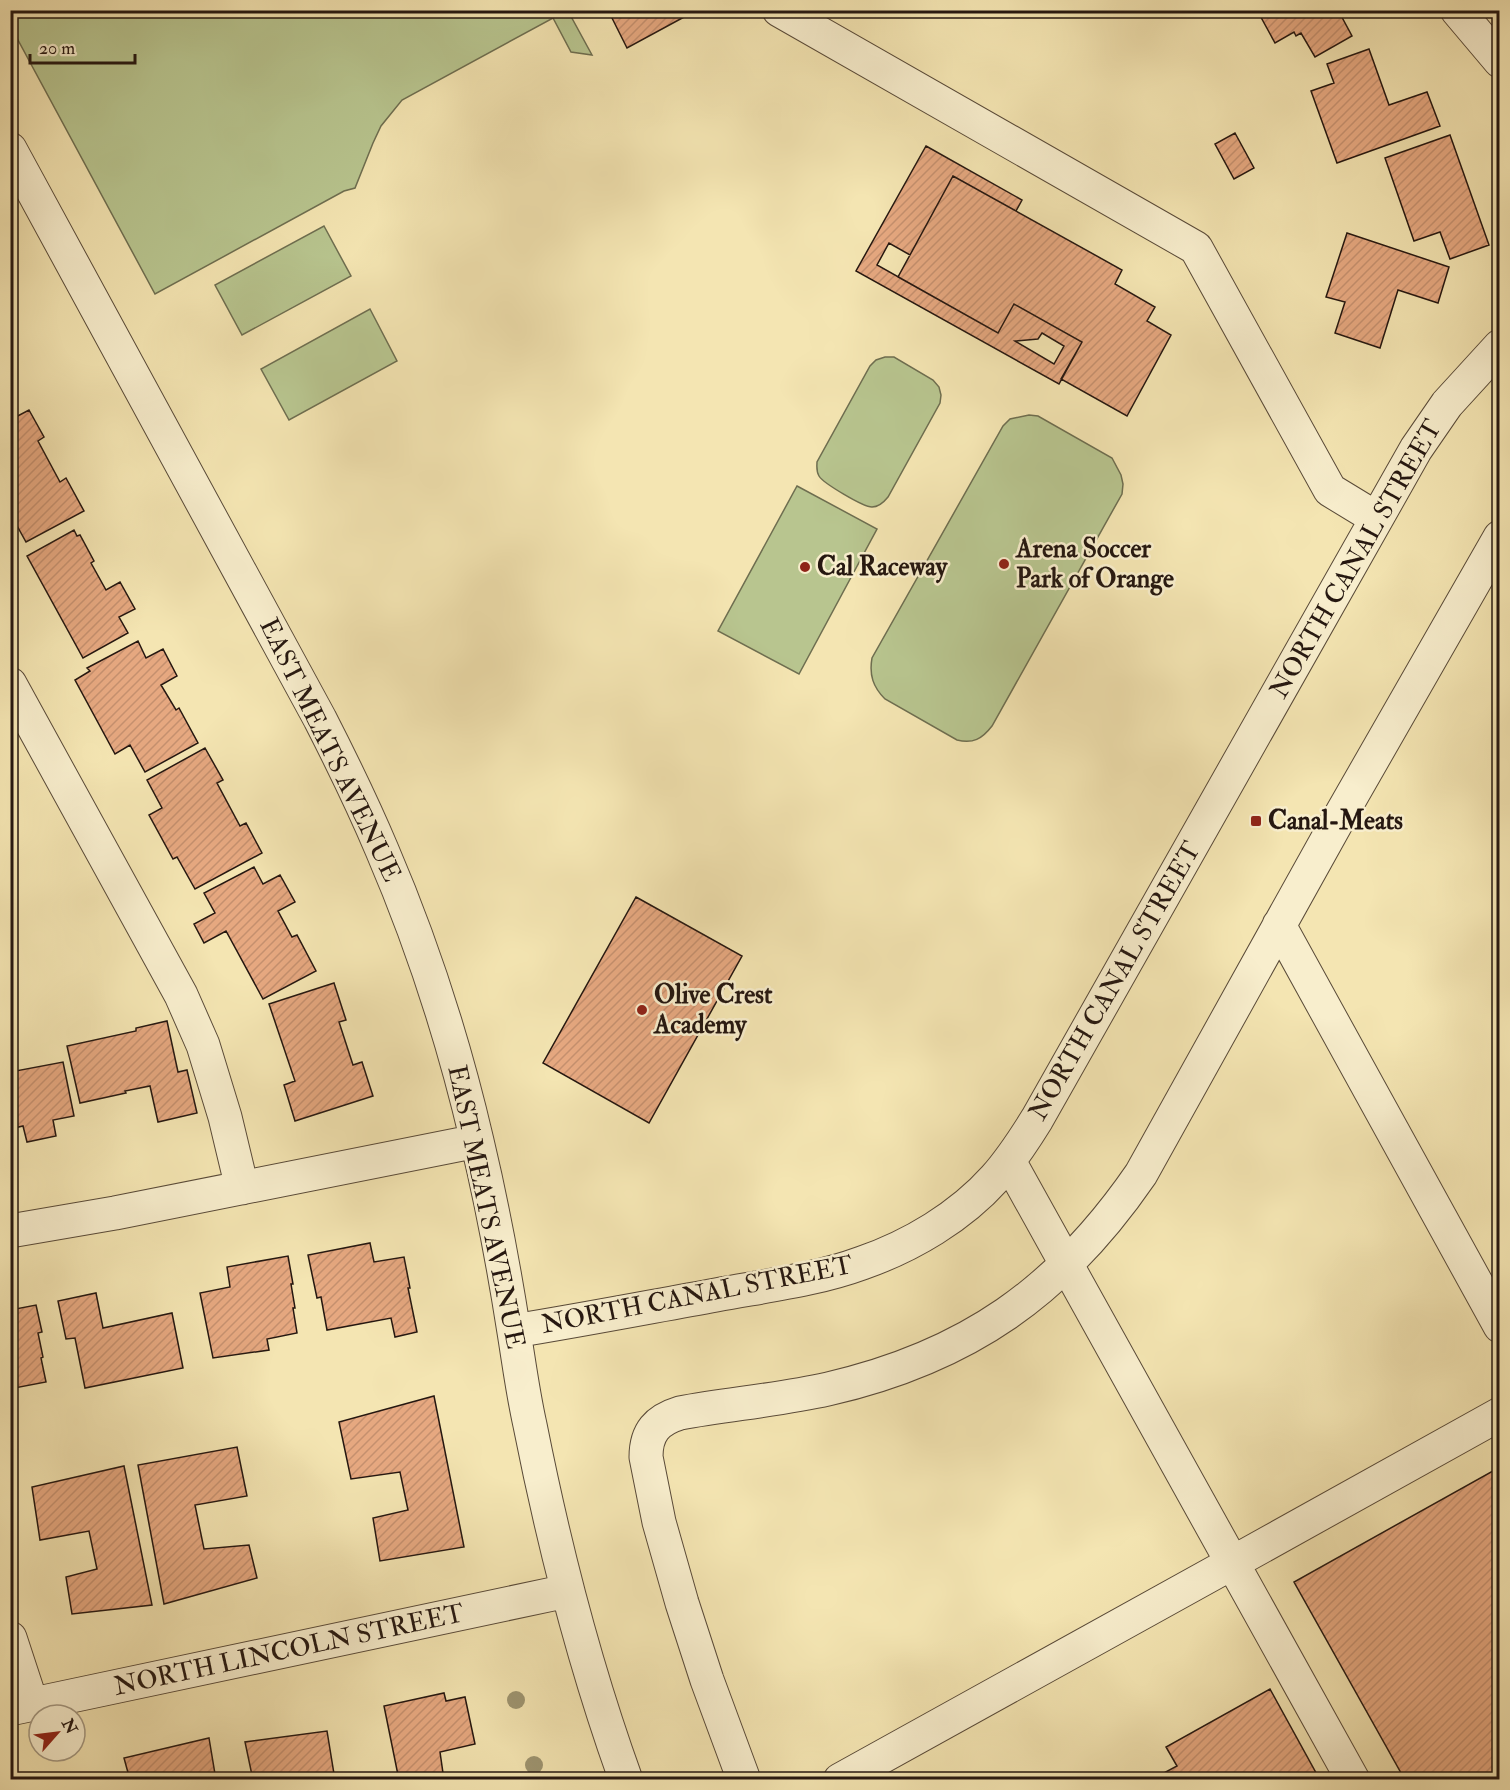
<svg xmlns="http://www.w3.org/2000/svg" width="1510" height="1790" font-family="'IM FELL Double Pica',serif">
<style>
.grass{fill:#b8c58f;stroke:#6e6e50;stroke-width:1.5}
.building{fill:url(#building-hatch);stroke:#251710;stroke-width:1.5;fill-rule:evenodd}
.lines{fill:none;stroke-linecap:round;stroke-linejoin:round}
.minor-casing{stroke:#594a38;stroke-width:35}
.minor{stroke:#f8eecd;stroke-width:33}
.tree{fill:#9e9571}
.poi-dot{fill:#8f2418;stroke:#f8eecd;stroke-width:2}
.labels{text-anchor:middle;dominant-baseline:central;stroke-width:5;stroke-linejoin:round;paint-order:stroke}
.poi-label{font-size:26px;font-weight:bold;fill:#251710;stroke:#f8eecd;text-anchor:start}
.street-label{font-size:26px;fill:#251710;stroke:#f8eecd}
</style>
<defs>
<pattern id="building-hatch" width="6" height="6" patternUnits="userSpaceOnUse" patternTransform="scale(1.5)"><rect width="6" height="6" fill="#e6a880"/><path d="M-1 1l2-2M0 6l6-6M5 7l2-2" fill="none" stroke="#c5906e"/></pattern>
</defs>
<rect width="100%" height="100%" fill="#f4e5b2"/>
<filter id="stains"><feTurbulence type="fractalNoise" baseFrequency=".00333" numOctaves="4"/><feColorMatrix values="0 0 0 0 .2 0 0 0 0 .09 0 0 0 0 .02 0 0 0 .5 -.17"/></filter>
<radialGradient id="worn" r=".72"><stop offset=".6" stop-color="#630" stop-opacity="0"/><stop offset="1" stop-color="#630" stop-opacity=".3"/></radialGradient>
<path class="grass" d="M10 11H568L592 55 571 52 553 18 402 100 381 126 373 143 355 188 344 191 155 294 11 27Z
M324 226 351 276 242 335 215 285Z
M370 309 397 361 289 420 261 369Z
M885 357H894L933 380 939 387 941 395 940 403 888 497C884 502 879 507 872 507 863 507 823 483 819 476 816 471 817 466 817 462L870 366 876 360Z
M1029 415 1038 416 1112 458 1121 475 1123 484 1122 494 992 726C982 739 973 744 957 740L885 699C873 687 869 675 872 658L1003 426 1010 419Z
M797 486 877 529 799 674 718 631Z"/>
<path class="building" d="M608 10H697L627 48Z
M1257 10H1338L1352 36 1315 57 1301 33 1296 36 1294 32 1275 43Z
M1369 49 1389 105 1427 92 1440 126 1337 163 1311 91 1334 83 1327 64Z
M1235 133 1254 168 1234 179 1215 144Z
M1450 135 1489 245 1450 259 1440 232 1414 241 1385 158Z
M926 146 1022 200 1016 211 953 176 910 255 889 243 877 265 998 333 1014 304 1082 342 1059 384 856 271ZM1042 333 1064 346 1054 364 1015 341 1038 339Z
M953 176 1122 270 1115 284 1155 307 1147 321 1171 335 1127 416 1061 379 1082 342 1014 304 998 333 898 277Z
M1347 233 1449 267 1438 303 1398 290 1380 348 1335 333 1345 302 1326 297Z
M29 410 44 437 38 441 60 482 66 478 84 511 26 542 10 513V420Z
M74 530 77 536 80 535 94 561 91 563 106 590 120 582 135 609 119 617 128 633 83 658 27 556Z
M138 641 146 658 163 649 177 676 161 685 176 710 179 708 198 743 145 772 130 745 115 754 75 680 90 671 87 668Z
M205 748 223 780 217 783 240 826 246 823 262 853 195 889 177 857 173 859 149 815 162 808 147 780Z
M254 867 263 884 280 875 295 902 278 911 292 937 297 935 316 971 263 999 226 931 204 943 194 924 215 913 204 893Z
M636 897 742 956 649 1123 543 1063Z
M334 983 346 1020 339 1022 353 1065 362 1062 373 1096 295 1121 284 1085 295 1081 269 1004Z
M167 1021 178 1072 187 1070 197 1113 158 1122 150 1086 125 1091 126 1093 80 1103 67 1046 136 1031V1028Z
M63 1062 74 1116 53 1120 56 1136 27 1142 23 1126 10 1129V1072Z
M370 1243 374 1262 404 1257 410 1288H408L417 1332 395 1337 391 1318 327 1330 321 1297 317 1298 308 1255Z
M288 1256 293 1284H291L295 1308H293L297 1333 267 1339 269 1350 213 1358 200 1293 230 1287 227 1267Z
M96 1293 103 1328 172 1313 183 1368 85 1388 75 1338 66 1339 58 1301Z
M36 1305 42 1332 38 1333 43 1357 41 1358 46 1382 14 1388 17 1407 10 1408V1310Z
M434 1396 464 1547 380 1561 373 1518 408 1510 400 1472 351 1479 339 1422Z
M237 1447 247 1496 195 1505 204 1549 249 1545 257 1578 164 1604 138 1465Z
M124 1466 152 1605 72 1614 66 1577 97 1569 89 1531 40 1540 32 1487Z
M1500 1467V1780H1405L1294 1582Z
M1270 1689 1320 1780H1151L1177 1766 1166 1747Z
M444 1693 446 1701 465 1697 475 1744 440 1752 444 1780H399L384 1706Z
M327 1731 335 1780H253L245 1742Z
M209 1738 216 1780H130L124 1758Z"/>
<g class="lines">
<defs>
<path id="minor" d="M779 10 1196 248 1330 490 1376 518
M1457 10 1500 61
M10 149 320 719C342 762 363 805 382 850 422 943 454 1042 477 1141 492 1204 504 1268 514 1332 519 1363 523 1394 530 1425 554 1546 584 1664 626 1780
M10 684 181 995 203 1045 225 1117 242 1188
M1279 925 1500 1326
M1009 1161 1353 1780
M10 1231 115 1213 477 1141
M514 1331C582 1320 649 1307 716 1295 764 1286 816 1280 862 1263 911 1246 960 1217 995 1178 1011 1160 1024 1140 1037 1119L1416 449 1447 404 1500 346
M10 1638 32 1705
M10 1709 567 1591
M744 1780 707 1680 682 1603 659 1522 646 1457C646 1432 657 1420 680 1413 729 1404 779 1400 828 1389 967 1357 1060 1292 1141 1174L1343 811 1500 537
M840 1780 1232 1563 1500 1414"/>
</defs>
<use href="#minor" class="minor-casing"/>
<use href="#minor" class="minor"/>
</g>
<g class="tree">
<circle cx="516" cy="1700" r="9"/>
<circle cx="534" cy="1765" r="9"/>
</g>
<g class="poi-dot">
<circle cx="1004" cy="564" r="6"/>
<circle cx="805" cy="567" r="6"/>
<rect x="1250" y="815" width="12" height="12" rx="3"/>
<circle cx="642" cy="1010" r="6"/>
</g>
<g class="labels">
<g class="poi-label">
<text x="1016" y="549">Arena Soccer<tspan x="1016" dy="30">Park of Orange</tspan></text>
<text x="817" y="567">Cal Raceway</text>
<text x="1268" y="821">Canal-Meats</text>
<text x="654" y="995">Olive Crest<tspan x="654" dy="30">Academy</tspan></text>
</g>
<g class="street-label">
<text transform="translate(1356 559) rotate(-60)">NORTH CANAL STREET</text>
<text transform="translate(330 750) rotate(64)">EAST MEATS AVENUE</text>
<text transform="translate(1115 981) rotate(-60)">NORTH CANAL STREET</text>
<text transform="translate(486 1207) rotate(78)">EAST MEATS AVENUE</text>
<text transform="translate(697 1295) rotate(-11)">NORTH CANAL STREET</text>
<text transform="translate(289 1650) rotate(-12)">NORTH LINCOLN STREET</text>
</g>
</g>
<rect width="1510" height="1790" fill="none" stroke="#f4e5b2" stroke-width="36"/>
<rect x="12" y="12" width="1486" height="1766" fill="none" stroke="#251710" stroke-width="3"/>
<rect x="18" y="18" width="1474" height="1754" fill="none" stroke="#251710" stroke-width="1.5"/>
<g transform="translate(57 1733) rotate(62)"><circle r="28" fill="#f8eecd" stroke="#a49881" stroke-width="1.5"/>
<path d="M0-4.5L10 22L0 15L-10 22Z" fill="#8f2418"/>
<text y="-9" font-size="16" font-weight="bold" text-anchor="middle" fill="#251710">N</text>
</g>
<path d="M30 54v9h105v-9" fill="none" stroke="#251710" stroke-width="3"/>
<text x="39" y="54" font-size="18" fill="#251710" stroke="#f8eecd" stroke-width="4.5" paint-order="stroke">20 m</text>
<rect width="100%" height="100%" filter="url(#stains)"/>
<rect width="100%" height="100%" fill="url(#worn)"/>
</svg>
